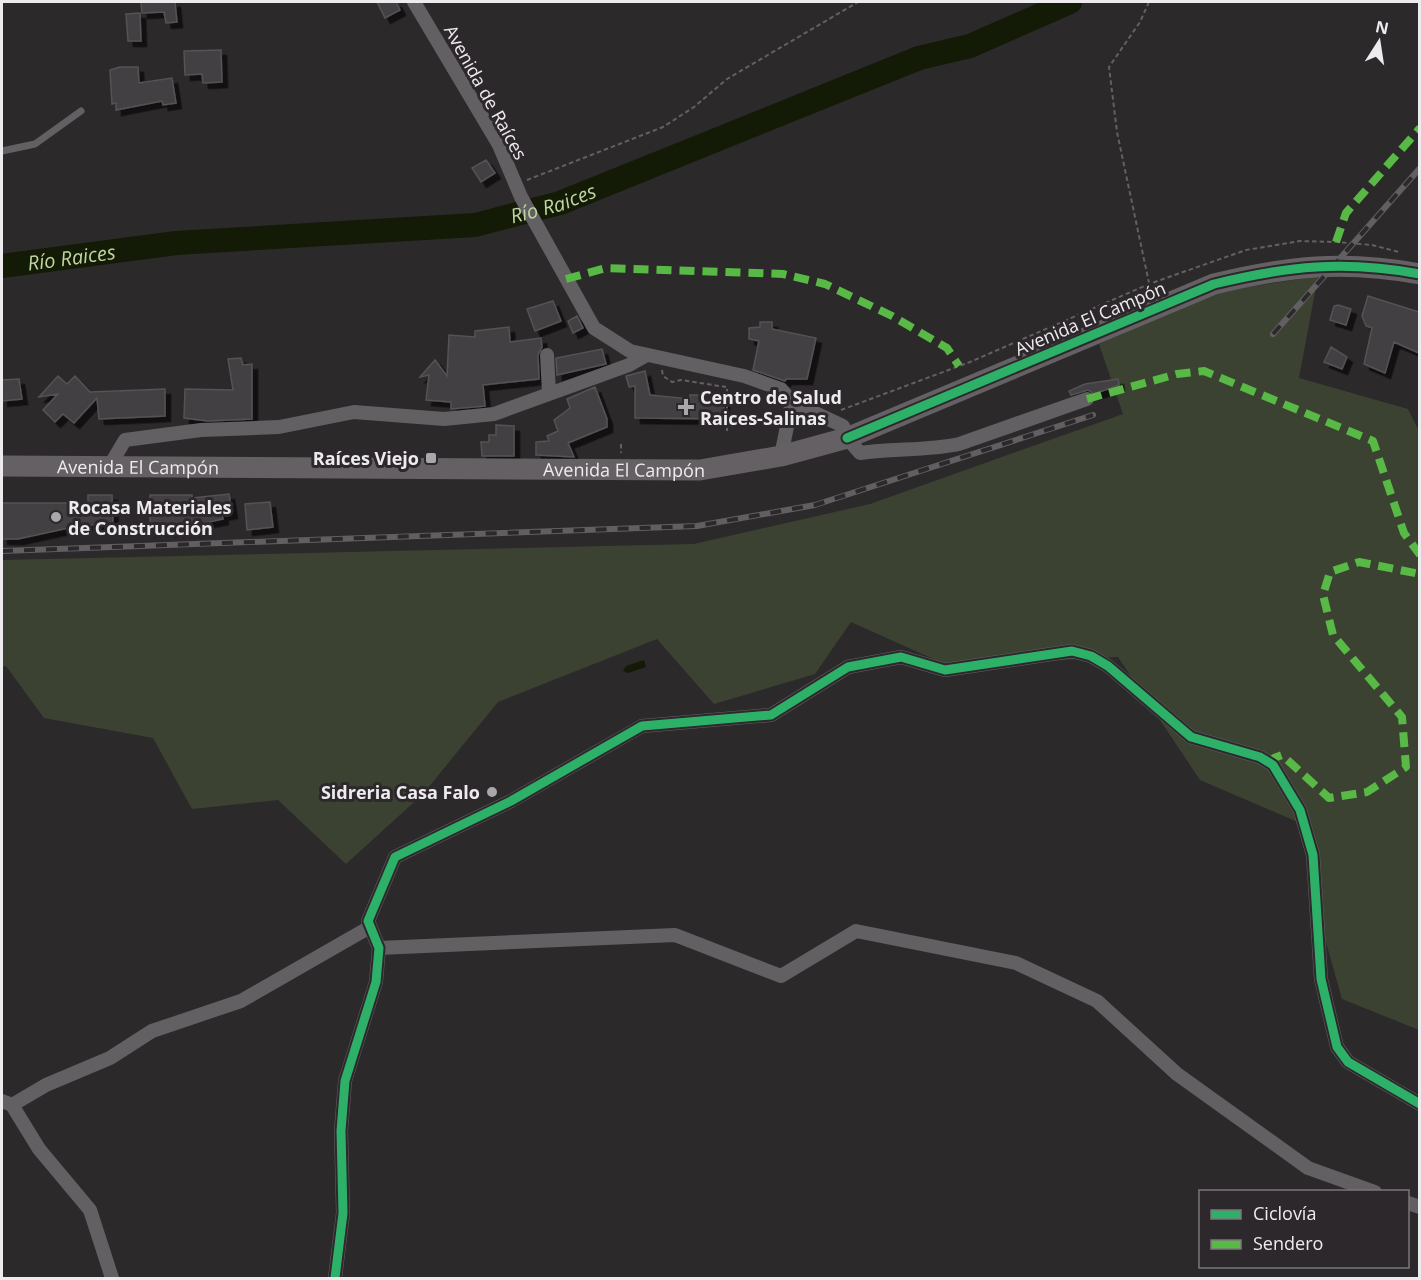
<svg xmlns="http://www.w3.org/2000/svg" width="1421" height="1280" font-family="'Open Sans',sans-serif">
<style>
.green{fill:#3b4231}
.water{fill:#131a06}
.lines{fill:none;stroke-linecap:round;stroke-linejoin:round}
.river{stroke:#131a06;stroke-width:24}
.building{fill:#434143;stroke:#545253;stroke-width:1.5;filter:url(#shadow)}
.path{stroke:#636062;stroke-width:2;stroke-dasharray:4.5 3;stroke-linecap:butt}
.service{stroke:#636063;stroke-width:7}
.minor{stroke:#636063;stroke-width:14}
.primary{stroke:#656064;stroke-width:21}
.rail-casing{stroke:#615f61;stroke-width:6}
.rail{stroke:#2d282c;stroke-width:4;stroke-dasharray:11;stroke-linecap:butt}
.quiet{stroke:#58b947;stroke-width:8;stroke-dasharray:15 8;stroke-linecap:butt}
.cycleway-casing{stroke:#2d282c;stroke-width:13}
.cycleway{stroke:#2db169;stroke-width:9}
.poi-dot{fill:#aaa7aa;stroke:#2d282c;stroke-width:2}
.labels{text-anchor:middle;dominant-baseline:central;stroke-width:6;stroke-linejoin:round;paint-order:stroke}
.street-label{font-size:18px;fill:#eeebee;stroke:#2d282c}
.poi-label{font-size:18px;font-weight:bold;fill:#eeebee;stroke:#2d282c;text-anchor:start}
.water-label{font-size:20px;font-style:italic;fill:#bfd6a0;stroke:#2d282c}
</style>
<defs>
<filter id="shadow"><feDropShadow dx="5.5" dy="5.5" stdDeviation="0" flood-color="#0009"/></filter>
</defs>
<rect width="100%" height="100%" fill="#2c292b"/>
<path class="green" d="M1318 276 1299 378 1408 409 1419 431V1030L1342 999 1325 939 1300 823 1200 780 1118 657 949 666 851 622 815 674 714 704 657 639 498 702 423 794 346 864 278 800 192 809 153 738 44 718 6 666 2 667V560L694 544 870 504 1123 414 1099 344 1211 293Z"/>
<path class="water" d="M644 660 646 667 628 673 623 671 626 666Z"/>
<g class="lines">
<path class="river" id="s1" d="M2 266 176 243 475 225 560 203 919 58 970 46 1070 2"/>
</g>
<path class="building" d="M141 2H175L177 22 166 23 164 12 142 13Z
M377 2H396L400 10 385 18Z
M140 13 141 41H128L126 14Z
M221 50 222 82 203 83 202 74 185 75 184 51Z
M120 67H138L139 83 172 78 176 103 163 105 162 101 116 110V103L112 104 110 70Z
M486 160 495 173 481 182 472 168Z
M1368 296 1419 312V353L1394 342 1385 373 1364 364 1372 328 1366 326 1362 316Z
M553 301 561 321 535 331 527 309Z
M1338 305 1351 309 1346 325 1330 320 1334 306Z
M577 316 583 328 573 333 568 321Z
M760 322H772V329L816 338 807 379H786L785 381 753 370 759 341 749 339V328L760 327Z
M509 327 510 342 541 338 542 347 538 355 539 379 483 385 485 406 451 409V402L426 400 429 375 420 377 435 360 447 376 449 335 475 337V331Z
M1331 347 1347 357 1342 369 1324 362Z
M602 349 606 364 557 375 556 358Z
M241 358 243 365 252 364V419L208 421 184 418 185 389 233 390 228 359Z
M645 371 650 395 690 399V395H702V400H724V419L635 418V386L629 387 626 376Z
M58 376 67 384 75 376 90 392 165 389V416L99 419 97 398 74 423 63 414 55 422 43 410 58 394 39 397Z
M19 379 22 399 2 401V380Z
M1118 379 1119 385 1094 394 1088 390 1071 395 1069 391 1085 384Z
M595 387 607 419V427L568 443 574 457 536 455V442L549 441 547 436 558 431 554 420 570 408 567 399Z
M496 425 514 426V456H482L481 442H489V435H496Z
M229 494 232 513 222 515 223 519 200 524 201 531H150V495H192V498Z
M88 495H112L113 525H82L18 539H2V503H88Z
M270 502 273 527 247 530 245 504Z"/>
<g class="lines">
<path class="path" d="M1149 2 1140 22 1109 67 1117 132 1149 283
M527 180 663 127 694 107 727 79 858 2
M662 370 663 376 672 382 681 380 726 387
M841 410 970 362 1149 284 1246 250 1300 241 1336 242 1372 245 1399 252
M727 431V387
M621 444V453"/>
<path class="service" d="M2 151 35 144 81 111"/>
<path class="minor" d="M414 2 499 145 521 197 594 328 630 351 744 376 781 389 792 402 843 426 847 438 860 453C893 448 927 451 959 444L1087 399
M547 355 549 393
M781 456 792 402
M109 467 125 440 201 430 279 427 354 412 444 419 494 414 629 365 647 355
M379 948 675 935 781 976 856 931 1016 963 1097 1001 1177 1074 1308 1168 1375 1192
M2 1101 12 1105 46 1085 110 1058 152 1031 241 1001 370 927
M12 1105 39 1149 90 1210 112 1278
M1408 1203 1420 1207
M335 1278 343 1213 341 1131 345 1081 376 982 379 948 368 921 395 857 511 801 642 726 771 715 848 667 901 657 945 670 1072 651 1091 656 1108 666 1191 737 1260 757 1273 765 1300 810 1313 855 1321 979 1337 1047 1348 1062 1420 1104"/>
<path class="primary" id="s2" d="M2 466 700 470 781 456 847 438 1214 284C1288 266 1344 260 1420 274"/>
<defs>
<path id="rail" d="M1273 334 1420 168
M2 551 697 526 815 505 1093 415"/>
</defs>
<use href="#rail" class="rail-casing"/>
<use href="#rail" class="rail"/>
<path class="quiet" d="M1336 242 1346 213 1420 128
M566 279 606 268 783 274 825 284 892 316 947 348 959 366
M1087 399 1177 374 1204 371 1373 441 1404 533 1420 555
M1273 765 1274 758 1282 755 1329 798 1367 792 1406 767 1402 717 1333 635 1323 595 1330 572 1359 562 1420 574"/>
<defs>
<path id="cycleway" d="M847 438 1214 284C1288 266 1344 260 1420 274
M335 1278 343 1213 341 1131 345 1081 376 982 379 948 368 921 395 857 511 801 642 726 771 715 848 667 901 657 945 670 1072 651 1091 656 1108 666 1191 737 1260 757 1273 765 1300 810 1313 855 1321 979 1337 1047 1348 1062 1420 1104"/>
</defs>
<use href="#cycleway" class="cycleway-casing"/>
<use href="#cycleway" class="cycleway"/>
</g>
<g class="poi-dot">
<path d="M683 398h6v6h6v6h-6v6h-6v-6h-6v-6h6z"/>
<rect x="425" y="452" width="12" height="12" rx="3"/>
<circle cx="56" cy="517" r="6"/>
<circle cx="492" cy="792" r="6"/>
</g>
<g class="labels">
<g class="street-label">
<text transform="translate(486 92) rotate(61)">Avenida de Raíces</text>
<text transform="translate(1090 318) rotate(-23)">Avenida El Campón</text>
<text stroke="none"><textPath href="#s2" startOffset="136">Avenida El Campón</textPath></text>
<text stroke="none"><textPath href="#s2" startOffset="622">Avenida El Campón</textPath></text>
</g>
<g class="poi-label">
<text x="700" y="397">Centro de Salud<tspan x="700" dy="21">Raices-Salinas</tspan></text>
<text x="419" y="458" text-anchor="end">Raíces Viejo</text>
<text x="68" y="507">Rocasa Materiales<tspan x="68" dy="21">de Construcción</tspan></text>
<text x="480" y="792" text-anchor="end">Sidreria Casa Falo</text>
</g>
<g class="water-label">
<text stroke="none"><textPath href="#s1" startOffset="556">Río Raices</textPath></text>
<text stroke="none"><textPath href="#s1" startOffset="70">Río Raices</textPath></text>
</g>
</g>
<rect width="1421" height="1280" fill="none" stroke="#eeebee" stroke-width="6"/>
<rect x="1199" y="1190" width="210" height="78" fill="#2d282c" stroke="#7a767a" stroke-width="1.5"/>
<rect x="1211" y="1210" width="30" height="9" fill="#2db169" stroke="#7a767a" stroke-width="1.5"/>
<text x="1253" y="1220" font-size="18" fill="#eeebee">Ciclovía</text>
<rect x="1211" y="1240" width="30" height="9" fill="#58b947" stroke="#7a767a" stroke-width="1.5"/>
<text x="1253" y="1250" font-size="18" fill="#eeebee">Sendero</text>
<g transform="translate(1379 42) rotate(12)" stroke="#2d282c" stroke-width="4.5" paint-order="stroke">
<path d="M0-4.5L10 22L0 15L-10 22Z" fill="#eeebee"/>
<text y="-9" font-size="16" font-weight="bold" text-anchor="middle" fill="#eeebee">N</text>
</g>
</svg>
